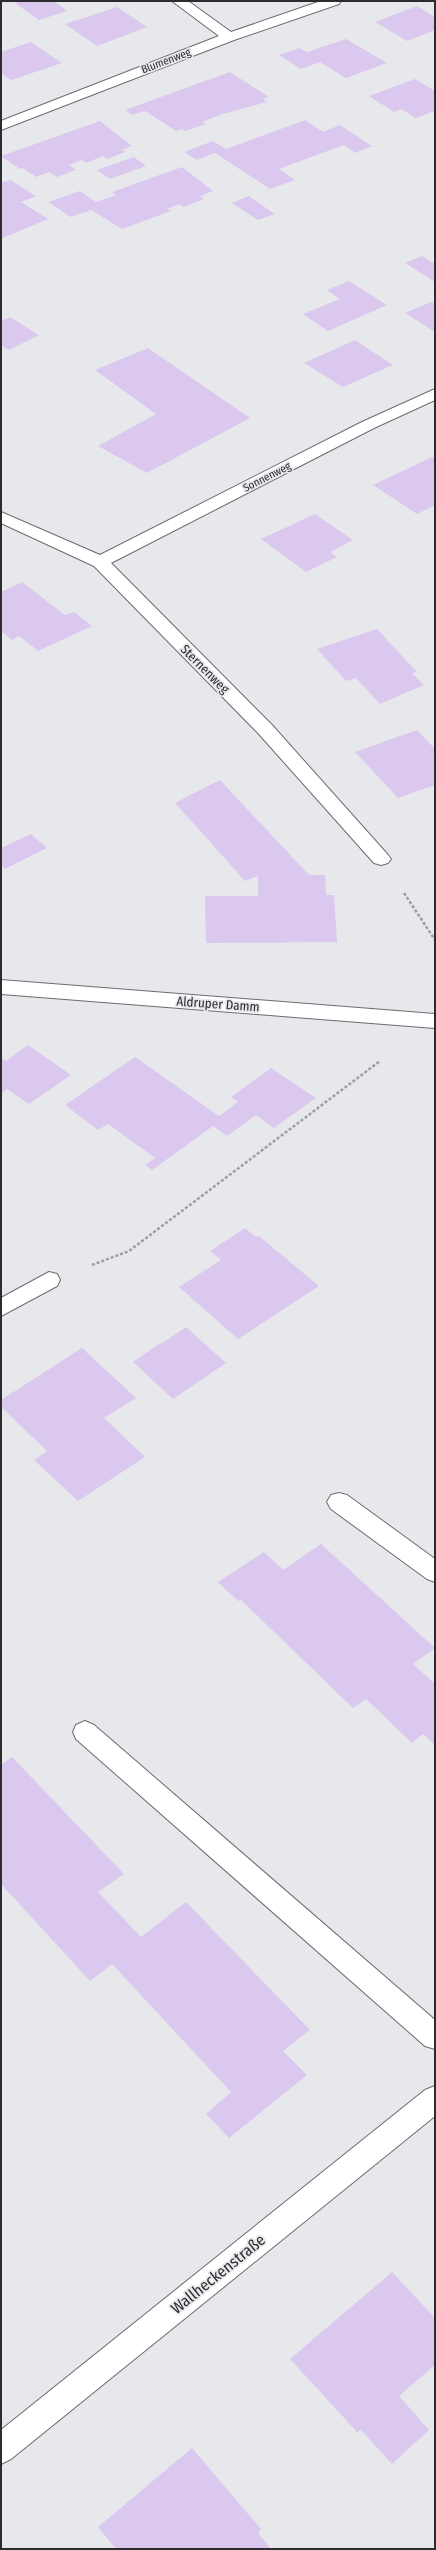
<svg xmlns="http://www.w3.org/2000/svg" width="436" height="2550" font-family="'Fira Sans Condensed',sans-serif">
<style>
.building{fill:#dbc8ee}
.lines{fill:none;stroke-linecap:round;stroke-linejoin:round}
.minor-casing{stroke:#6b6c70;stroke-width:2}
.path{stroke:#9d9ea1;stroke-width:2.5;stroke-dasharray:3 2;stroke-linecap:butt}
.minor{fill:#fff;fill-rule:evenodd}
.labels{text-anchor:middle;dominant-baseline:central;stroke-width:3.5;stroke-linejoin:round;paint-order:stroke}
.far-street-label{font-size:11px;fill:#2c2c2e;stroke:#e7e8ec}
.street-label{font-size:13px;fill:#2c2c2e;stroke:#e7e8ec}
.near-street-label{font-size:16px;fill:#2c2c2e;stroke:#e7e8ec}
</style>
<rect width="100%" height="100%" fill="#e7e8ec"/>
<path class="building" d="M23 1H58L55 2 67 11 39 20 15 3Z
M417 6 435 17V30L407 41 375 22Z
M117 7 147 27 97 46 65 24Z
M346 39 387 63 346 78 320 62 301 69 279 55 299 48 307 52Z
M31 42 62 63 11 80 1 74V52Z
M230 72 269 97 263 99 267 102 223 114 202 122 206 124 185 131 182 129 176 131 145 111 132 115 125 110Z
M415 79 435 91V111L416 118 401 109 394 112 369 96Z
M305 120 323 132 340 125 372 146 355 153 344 145 279 169 295 180 270 189 215 153 197 160 184 152 213 141 226 149Z
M100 121 132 146 122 150 125 152 107 159 103 156 86 163 82 160 69 165 76 170 57 177 49 172 36 177 23 168 20 169 1 156Z
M134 157 146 166 110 179 97 170Z
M182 167 213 191 200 196 204 199 183 207 179 204 167 209 171 211 122 229 91 210 71 217 48 202 80 191 96 202 116 195 112 192Z
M10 180 36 196 21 202 48 219 3 238 1 236V183Z
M249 196 266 208 275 214 258 220 232 203Z
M422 256 435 264V282L405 263Z
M349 281 387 305 328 331 303 314 340 299 327 290Z
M431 302 435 304V332L405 313Z
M10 317 39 335 9 350 1 345V321Z
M355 340 393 365 343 387 304 363Z
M148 348 250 418 147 473 98 446 156 414 95 370Z
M432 457 435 458V505L417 514 373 485Z
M315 514 353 540 330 552 337 557 306 572 261 539Z
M22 582 65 615 74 612 92 626 38 651 19 636 12 640 1 631V592Z
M377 629 417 672 412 673 424 685 380 704 356 678 346 681 317 649Z
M417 730 435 749V785L398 798 355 752Z
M220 780 309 875H325L326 895H334L337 942 206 943 205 896H258V876L245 881 175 803Z
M31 834 47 848 5 869 1 865V848Z
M28 1045 71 1075 29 1104 7 1089 1 1093V1058L6 1061Z
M135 1057 219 1116 238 1102 231 1097 271 1068 316 1098 274 1128 256 1115 227 1136 213 1126 152 1170 145 1165 155 1158 108 1124 98 1130 65 1105Z
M245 1228 256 1237 259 1236 319 1286 238 1339 179 1287 221 1260 210 1251Z
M186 1327 226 1363 173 1399 133 1362 159 1344 160 1342 161 1344Z
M82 1348 136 1398 104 1418 145 1457 78 1501 34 1460 47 1451 1 1407V1400Z
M321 1544 435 1648 413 1664 435 1684V1745L423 1734 412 1743 366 1699 353 1708 241 1600 238 1601 218 1582 264 1552 283 1570Z
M12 1757 124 1874 98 1892 141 1937 186 1902 310 2030 283 2051 307 2075 229 2138 206 2114 231 2092 112 1964 90 1981 1 1884V1765Z
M392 2272 435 2318V2365L399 2396 429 2430 392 2464 361 2430 357 2432 290 2359Z
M192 2448 261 2529 258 2533 271 2549H116L98 2527Z"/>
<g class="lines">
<defs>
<path id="minor" d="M172 1H188L231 32 321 1H341L339 4 234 40 1 130V121L219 36Z
M435 389V400L374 428 111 563 272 725 388 855 391 859 388 863 381 865 374 863 258 733 94 566 1 523V512L100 555 362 422Z
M1 980 435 1014V1028L1 994Z
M49 1272 57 1274 60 1280 57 1286 1 1316V1298Z
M339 1493 347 1495 435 1559V1582L427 1579 331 1509 327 1502 331 1495Z
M85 1721 94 1725 435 2020V2049L425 2046 76 1739 73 1732 76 1725Z
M435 2086V2116L11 2459 1 2464V2430L425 2090Z"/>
</defs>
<use href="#minor" class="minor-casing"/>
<path class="path" d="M404 893 435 940
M92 1265 129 1251 380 1061"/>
<use href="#minor" class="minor"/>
</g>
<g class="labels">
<g class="far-street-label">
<text transform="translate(166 61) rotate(-21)">Blumenweg</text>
<text transform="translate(267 477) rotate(-27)">Sonnenweg</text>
</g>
<g class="street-label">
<text transform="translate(205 669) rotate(45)">Sternenweg</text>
<text transform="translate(218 1004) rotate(4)">Aldruper Damm</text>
</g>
<g class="near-street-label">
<text transform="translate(218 2274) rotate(-39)">Wallheckenstraße</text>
</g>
</g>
<rect width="436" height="2550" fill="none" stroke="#2c2c2e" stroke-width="4"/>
</svg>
